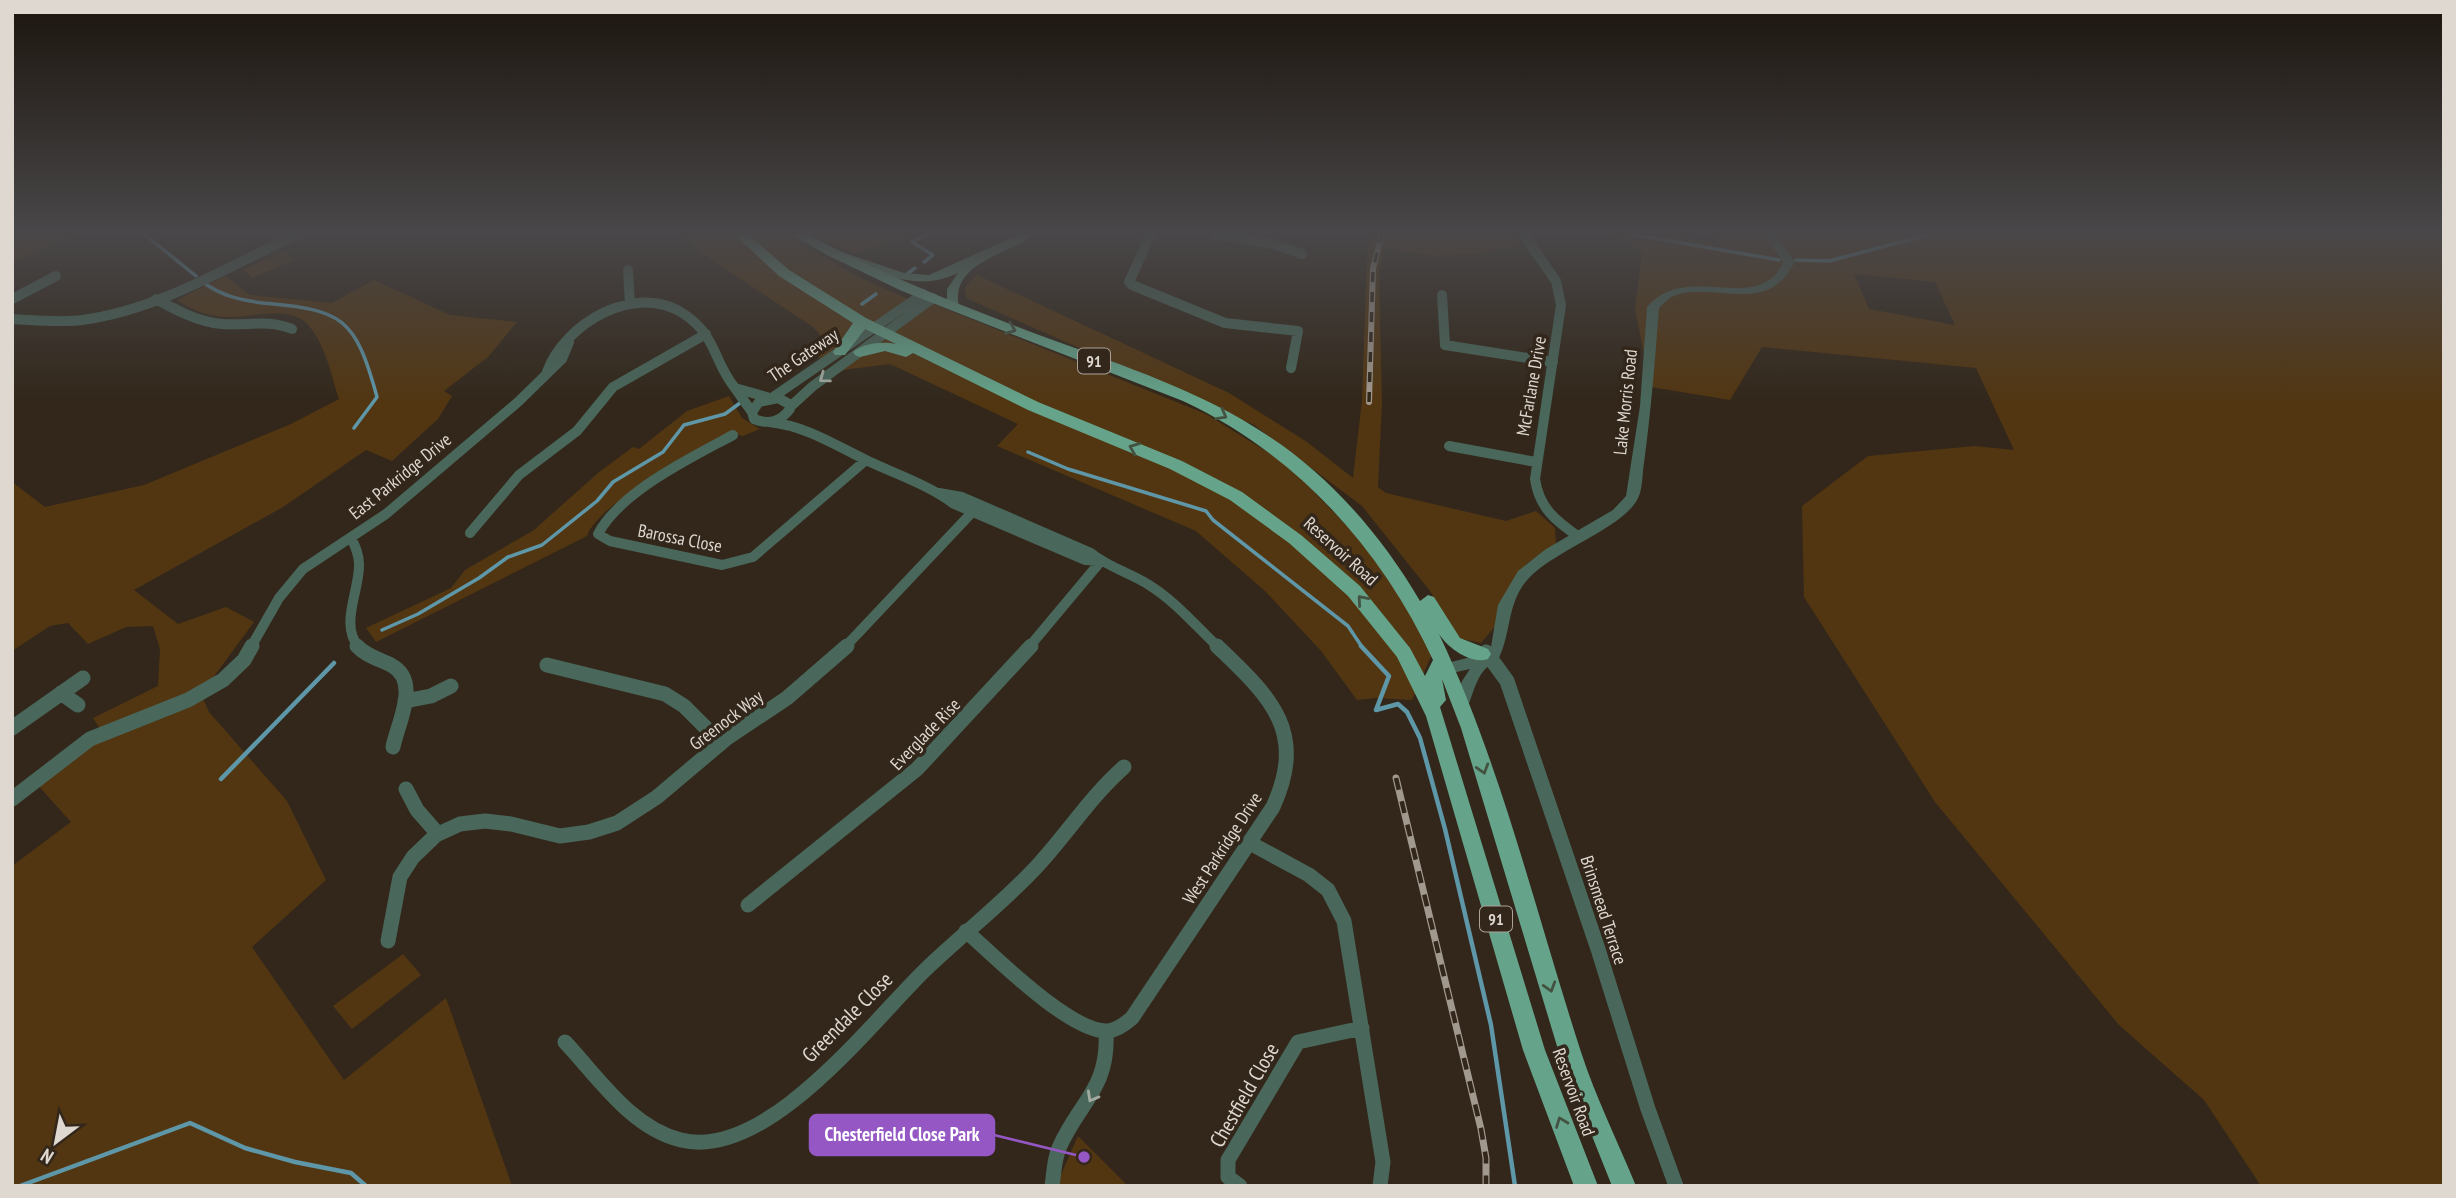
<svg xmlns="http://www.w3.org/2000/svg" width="2456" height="1198" font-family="'PT Sans Narrow',sans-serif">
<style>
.green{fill:#523612;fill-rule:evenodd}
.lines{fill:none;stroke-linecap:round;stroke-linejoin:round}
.stream-far1{stroke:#5e97a8;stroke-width:3.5}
.stream{stroke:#5e97a8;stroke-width:4.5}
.minor-far1{stroke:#49675a;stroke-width:10}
.minor{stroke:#49675a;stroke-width:15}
.tertiary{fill:#49675a;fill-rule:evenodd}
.secondary{fill:#598975;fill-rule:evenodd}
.primary{fill:#65a38a;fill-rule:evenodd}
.rail-far1-casing{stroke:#a1988e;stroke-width:6}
.rail-casing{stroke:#a1988e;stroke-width:7}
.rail-far1{stroke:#32271a;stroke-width:3.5;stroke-dasharray:10;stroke-linecap:butt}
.rail{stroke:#32271a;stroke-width:4.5;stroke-dasharray:12;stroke-linecap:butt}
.oneway{stroke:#445241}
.oneway2{stroke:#a3aba1}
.labels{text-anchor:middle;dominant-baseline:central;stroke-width:7;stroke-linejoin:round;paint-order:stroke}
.shield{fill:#32271a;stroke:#aba399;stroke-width:2}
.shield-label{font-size:16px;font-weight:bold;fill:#dfd8d0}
.street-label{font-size:18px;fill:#dfd8d0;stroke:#32271a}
.near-street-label{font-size:21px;fill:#dfd8d0;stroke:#32271a}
.leader{fill:none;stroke:#9457c3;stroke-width:2.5}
.callout-dot{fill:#9457c3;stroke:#32271a;stroke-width:2.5}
.callout{fill:#9457c3;stroke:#9457c3;stroke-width:2.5}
.callout-label{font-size:19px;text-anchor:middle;font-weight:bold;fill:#fff}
</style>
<rect width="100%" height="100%" fill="#32271a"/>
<path class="green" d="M12 234H76L12 263Z
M683 234H920L855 254 822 240 817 234 799 242 856 276 908 299 824 360 815 356 825 340 813 327 697 250Z
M1371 234H1514L1522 245 1478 254 1437 256 1384 249 1379 272 1382 403 1378 487 1386 493 1506 521 1536 511 1555 528 1556 545 1526 564 1505 599 1498 623 1481 643 1458 638 1430 591 1362 506 1254 425 966 298 965 287 977 275 1229 393 1307 442 1353 478 1362 400 1367 253Z
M1606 234H1669L1717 244 1716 234H2444V1186H2261L2204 1100 2119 1025 1935 802 1804 597 1802 506 1868 456 1975 446 2014 450 1976 368 1762 347 1730 400 1651 387 1635 310 1642 253 1624 240ZM1854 274 1935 282 1955 325 1869 309Z
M285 251 294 260 252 278 243 269Z
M225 276 250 295 332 303 374 280 450 315 517 322 488 357 444 391 452 396 438 419 392 461 366 450 283 507 134 590 178 624 226 607 254 622 201 694 209 712 287 801 326 880 252 947 344 1080 446 998 512 1186H12V866L71 822 34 781 102 732 93 718 158 686 160 649 153 626 126 627 88 644 68 623 50 626 12 651V482L45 507 144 485 291 424 339 399C331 375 325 342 307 324 289 305 255 317 233 317 213 318 193 311 177 300Z
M931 303 1206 414 1287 464 1378 558 1432 654 1412 700 1376 698 1357 700 1321 651 1265 591 1196 531 997 446 1018 424 890 364 842 370Z
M729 396 742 418 760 429 743 436 731 432C699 450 597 504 587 536L376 642 366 628 451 588 465 570 534 530 598 473 633 447 639 449 687 411Z
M403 954 421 975 352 1029 333 1006Z
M1078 1136 1128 1186H1056Z"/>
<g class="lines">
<path class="stream-far1" d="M144 234 196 276
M1631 234 1779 260
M1796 260 1829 261 1931 234
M924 262 933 255 912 242 928 234
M907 274 915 268
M203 282C221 296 241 300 263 303 343 310 355 317 377 397L354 428
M862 304 876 294
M1028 452 1068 469 1206 511 1213 520 1348 626 1362 647
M382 630 418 614 479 578 508 557 542 545 597 501 613 482 663 452 684 425 725 414 740 403"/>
<path class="stream" d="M1361 646 1389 676 1376 710
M1376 710 1398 704 1407 712 1420 738 1445 829 1491 1025 1515 1186
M221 779 334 663
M20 1186 190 1123 245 1148 295 1162 351 1173 366 1186"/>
<path class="minor-far1" d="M1151 234 1129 282 1132 285 1225 323 1298 331 1291 368
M1216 234 1277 245 1302 254
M1523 234 1556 281 1561 305 1535 479C1539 508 1556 521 1579 537
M628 270 630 304
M1442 295 1445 345 1553 362
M12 299 56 276
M156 299C176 310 198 322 222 324 247 326 268 319 292 329
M12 319C35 320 59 323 82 320 159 310 229 266 298 234
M547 372C564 324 636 281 684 314 717 336 713 361 735 388
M773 397 923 294
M778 398 789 404 790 409C780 422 769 425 754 419L752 412 759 402Z
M790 407 813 386 933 298
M752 412 735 388 770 398
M769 422C806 426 833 444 866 460 895 474 927 484 954 504L1085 560 1101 561
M733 435C691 458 621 491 598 534L610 541 722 565 753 557 866 460
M1449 446 1536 462
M939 493 962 497 1091 553C1108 567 1130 573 1149 585 1175 601 1196 626 1218 647
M470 533 519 475 577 431 613 387 706 334
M351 537C355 546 359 554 359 564 360 590 339 625 359 647
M251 647 279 598 303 569 386 514 518 402 562 359 569 342
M845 647 979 505
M1029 647 1101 561"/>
<path class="minor" d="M357 646C366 656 379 659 391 665 421 681 398 722 393 747
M1486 652 1507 681 1598 949 1648 1109 1676 1186
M547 665 665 694 684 706 721 743
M61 693 78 705
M405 701 431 696 451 686
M12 728 83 678
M406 789 417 810 438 834
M12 799 90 739 188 700 223 680 244 660 252 646
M1250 843 1309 875 1328 890 1344 921 1383 1162 1380 1186
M748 905 917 769 1031 646
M966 931C994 956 1071 1033 1108 1031 1117 1030 1125 1024 1132 1018L1273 807C1308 730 1269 696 1217 646
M388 941 400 877 413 857 436 835 460 824 485 821 511 824 560 836 589 832 617 823 657 797 727 738 787 698 847 646
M565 1042C598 1077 631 1128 681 1140 766 1161 869 1025 924 971 962 934 1005 902 1040 863 1069 831 1092 795 1124 767
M1052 1186C1054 1173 1054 1160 1059 1148 1079 1102 1109 1089 1106 1032
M1240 1186 1228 1177V1160L1298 1042 1362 1028"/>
<path class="tertiary" d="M1764 234H1774L1795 262C1791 268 1787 275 1782 280 1753 309 1704 281 1671 297 1667 300 1662 305 1659 308 1655 360 1651 412 1644 463 1642 474 1643 491 1637 500 1622 528 1554 551 1529 578 1506 602 1512 635 1497 662 1477 668 1475 691 1467 708L1462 710 1457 708 1455 704 1462 681 1470 669 1448 674 1443 672 1441 668 1443 664 1487 653 1491 647 1498 605 1518 571 1546 549 1613 510 1626 496 1640 406 1647 307C1683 265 1743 306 1774 276 1778 272 1781 266 1783 262Z"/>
<path class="secondary" d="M1020 234H1035C1012 254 949 262 959 306L953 310 947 306V289L958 273C923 290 892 278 858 265 849 262 839 260 833 255L839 251 904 273 929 275Z"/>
<path class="primary" d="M734 234H748L789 270 866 318 1038 402 1182 461 1242 492 1301 535 1360 586 1410 648 1425 676 1433 660C1381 548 1296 454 1183 401L902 291 829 256 791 234H807C885 276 967 308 1050 339 1124 366 1201 391 1267 435 1330 476 1382 536 1420 601L1428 595 1434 597 1460 638 1488 649 1491 654 1488 659C1471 665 1448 648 1439 634 1501 765 1536 913 1581 1052 1596 1098 1618 1142 1636 1186H1612L1560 1056 1461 728 1442 679 1446 700 1440 707 1545 1050 1598 1186H1574L1523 1050 1426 716 1397 657 1348 596 1289 543 1230 500 1170 469 1028 410 913 353 906 357 885 351 860 357 855 355 853 352C863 343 883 341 896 344L865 329 845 355H835L833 352 853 323 779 276Z"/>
<defs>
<path id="rail-far1" d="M1369 402 1373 268 1382 234"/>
<path id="rail" d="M1396 778 1481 1129 1486 1158V1186"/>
</defs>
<use href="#rail-far1" class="rail-far1-casing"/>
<use href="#rail" class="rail-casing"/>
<use href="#rail-far1" class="rail-far1"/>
<use href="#rail" class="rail"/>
</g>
<defs><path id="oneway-chevron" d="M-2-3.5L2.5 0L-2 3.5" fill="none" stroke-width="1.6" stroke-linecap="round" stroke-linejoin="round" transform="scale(1.75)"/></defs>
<g class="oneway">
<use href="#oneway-chevron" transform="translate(1011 329) rotate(21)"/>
<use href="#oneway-chevron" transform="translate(1222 415) rotate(29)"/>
<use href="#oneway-chevron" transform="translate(1134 448) rotate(-158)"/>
<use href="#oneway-chevron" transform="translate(1362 600) rotate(-131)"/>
<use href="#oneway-chevron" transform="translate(1483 769) rotate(73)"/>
<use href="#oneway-chevron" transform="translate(1550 987) rotate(73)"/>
<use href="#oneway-chevron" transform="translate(1561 1122) rotate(-111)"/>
</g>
<g class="oneway2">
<use href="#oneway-chevron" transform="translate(824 378) rotate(144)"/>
<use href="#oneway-chevron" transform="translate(1092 1097) rotate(119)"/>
</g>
<linearGradient id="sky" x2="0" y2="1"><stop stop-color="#1c150e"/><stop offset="0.58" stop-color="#494749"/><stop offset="1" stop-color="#494749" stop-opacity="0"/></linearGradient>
<rect width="2456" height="401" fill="url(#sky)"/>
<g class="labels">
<g class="shield">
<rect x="1078" y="348.5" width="32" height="25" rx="5"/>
<rect x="1480" y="906.5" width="32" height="25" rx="5"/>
</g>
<g class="shield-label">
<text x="1094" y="361">91</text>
<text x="1496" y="919">91</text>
</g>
<g class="street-label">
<text transform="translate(803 355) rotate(-34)">The Gateway</text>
<text transform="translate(1531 386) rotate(-80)">McFarlane Drive</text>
<text transform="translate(1625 402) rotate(-84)">Lake Morris Road</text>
<text transform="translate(400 476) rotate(-39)">East Parkridge Drive</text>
<text transform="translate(680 538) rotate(11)">Barossa Close</text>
<text transform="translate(1341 551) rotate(42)">Reservoir Road</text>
<text transform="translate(726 720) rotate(-37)">Greenock Way</text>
<text transform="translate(925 734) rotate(-46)">Everglade Rise</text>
<text transform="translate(1222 848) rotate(-57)">West Parkridge Drive</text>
<text transform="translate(1604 910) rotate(72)">Brinsmead Terrace</text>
<text transform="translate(1574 1092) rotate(70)">Reservoir Road</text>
</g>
<g class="near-street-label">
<text transform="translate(847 1017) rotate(-45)">Greendale Close</text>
<text transform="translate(1244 1095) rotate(-60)">Chestfield Close</text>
</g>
</g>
<path class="leader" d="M1084 1157L994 1135"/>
<circle class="callout-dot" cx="1084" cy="1157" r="7"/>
<rect class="callout" x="810" y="1115" width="184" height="40" rx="7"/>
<g class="callout-label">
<text x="902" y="1141">Chesterfield Close Park</text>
</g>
<rect width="2456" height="1198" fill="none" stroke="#dfd8d0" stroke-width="28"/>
<g transform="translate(56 1142) rotate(212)" stroke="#32271a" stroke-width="5" paint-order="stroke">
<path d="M0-5L12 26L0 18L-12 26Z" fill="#dfd8d0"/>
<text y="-10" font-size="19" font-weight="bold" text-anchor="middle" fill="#dfd8d0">N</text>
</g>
</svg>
